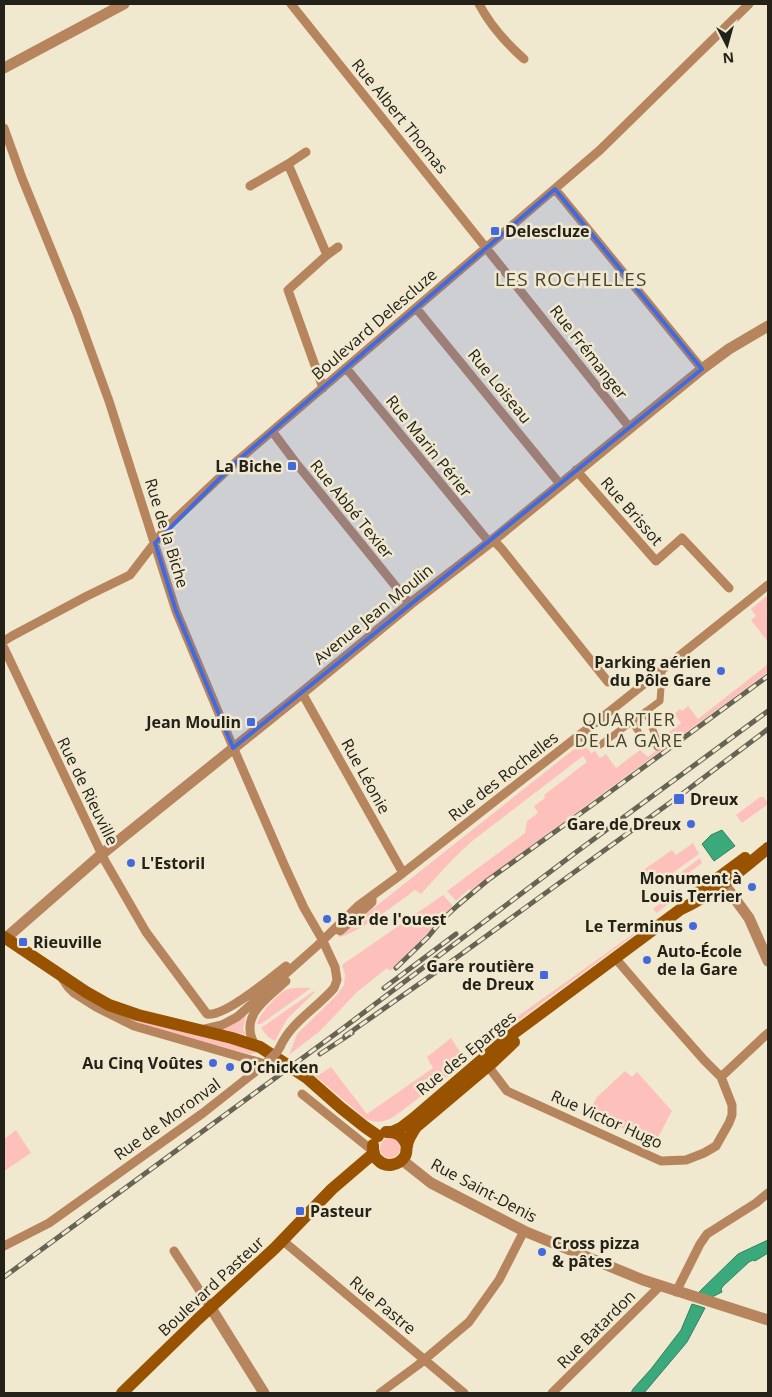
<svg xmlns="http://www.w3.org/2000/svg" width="772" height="1397" font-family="'Open Sans',sans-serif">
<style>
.green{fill:#fdc0bb}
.water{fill:#3aa97c;stroke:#33805e}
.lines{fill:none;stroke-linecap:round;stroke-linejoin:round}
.pedestrian{stroke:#b6855e;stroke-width:7}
.minor{stroke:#b6855e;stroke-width:9}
.tertiary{stroke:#b6855e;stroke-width:11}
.secondary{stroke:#995300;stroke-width:12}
.rail-casing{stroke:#676355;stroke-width:5}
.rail{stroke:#f0e9d0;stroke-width:3;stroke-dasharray:9;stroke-linecap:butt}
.minor-bridge{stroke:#b6855e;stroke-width:9}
.marked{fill:#436adc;fill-opacity:0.2;stroke:#436adc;stroke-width:4;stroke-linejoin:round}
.poi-dot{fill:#436adc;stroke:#f0e9d0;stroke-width:2}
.labels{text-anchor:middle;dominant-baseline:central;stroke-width:5;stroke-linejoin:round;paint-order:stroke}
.street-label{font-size:16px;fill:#242118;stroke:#f0e9d0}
.poi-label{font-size:16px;font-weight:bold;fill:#242118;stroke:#f0e9d0;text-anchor:start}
.neighbourhood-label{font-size:18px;letter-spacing:1px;fill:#49432e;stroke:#f0e9d0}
.quarter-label{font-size:19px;letter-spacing:1px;fill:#49432e;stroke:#f0e9d0}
</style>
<rect width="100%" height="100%" fill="#f0e9d0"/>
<path class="green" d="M768 595V608L766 610 768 613V642L751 620 756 616 751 609Z
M768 664V672L471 890 469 889 456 901 447 891 525 833 527 821 538 813 534 806 545 798 544 795 587 762 583 756 471 842 453 859 421 894 415 890C400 901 355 936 338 937L346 930 583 742 591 753 595 751 600 758 606 754 616 768 640 750 648 757 662 746 661 743V738L681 723 674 714 680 709 682 711 688 706 698 719Z
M760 797H764L768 804 742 823 736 815Z
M693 843 699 854 656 885 645 869 672 850 676 855Z
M700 858 702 863 674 884 671 880Z
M679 889 682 893 657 913 653 909Z
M443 895 453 906 420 941 390 971 387 968 356 993 320 1031 289 1055 297 1034 336 996 344 985 345 974 342 965Z
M640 929 641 931 640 935 636 933 631 937 515 1023V1028L510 1032 511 1023 514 1019Z
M311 988 261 1024H257C258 1016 278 993 286 990 293 987 303 988 311 988Z
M314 991 315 992 287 1019 275 1041 268 1037 261 1028Z
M247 1012 243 1029 246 1035 224 1030Z
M122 1017 132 1018 231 1043 257 1052V1053L249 1054 161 1030Z
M451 1038 467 1062 396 1115C386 1122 377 1124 366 1119L313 1074 322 1073 331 1067 367 1114 433 1068 427 1057Z
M625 1071 632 1077 637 1072 672 1111 655 1143 589 1113 597 1097Z
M16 1130 31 1153 4 1171V1139Z
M380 1148a10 10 0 1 1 20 0a10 10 0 1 1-20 0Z"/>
<path class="water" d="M722 830 735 846 714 861 702 844 711 835Z
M768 1240V1253L755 1261 753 1260 749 1262 723 1286 721 1289 722 1292 712 1297 698 1293 738 1254Z
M692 1304 705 1308 687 1342 644 1393H631L633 1389 651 1369 681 1330Z"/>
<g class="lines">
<path class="pedestrian" d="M646 711 659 746 657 747
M628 717 638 731
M581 738 600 745 660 701 662 674"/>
<path class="minor" d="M291 4 630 428
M479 4C490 25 506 43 524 59
M4 128 22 178 77 313 109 401 176 611 230 740 286 869 304 908 322 939 335 967 337 980 334 988C317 1008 291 1022 280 1047
M288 164 306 152
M250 186 288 164 327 255 288 290 323 388
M555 189 702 369
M327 255 338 247
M416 308 560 484
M346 368 489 542
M272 431 296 463 410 604
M576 470 656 561 682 538 729 588
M493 540 501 548 608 682
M4 641 12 636 87 596 130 575 166 528 236 462 600 150 749 4
M4 648 105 861 146 932 207 1014C224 1018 272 977 286 966
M302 693 403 873
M340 931 368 906 372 902V898
M62 978 68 987 74 993 96 1007 134 1026 265 1064
M205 1029 222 1025 237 1017 318 945 358 906 403 873 614 708 768 585
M255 1045C238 1016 267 999 286 981
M485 1062 507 1091 661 1161 686 1160 704 1153 716 1146 729 1123 732 1115V1105L721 1077 704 1060 659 1009 616 959
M721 1077 768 1033
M302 1094 373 1151
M282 1240 464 1393
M4 1246 49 1223 203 1113 265 1064
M174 1251 211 1308
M676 1292 700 1244 707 1234 756 1203 768 1193
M380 1393 418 1365 469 1322 499 1280 524 1231
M552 1393 660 1286"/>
<path class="tertiary" d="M4 68 124 4
M719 877 749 918 768 961
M6 938 102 854 302 693 410 604 493 540 702 369 729 349 768 326
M402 1160 431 1183 524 1231 643 1280 768 1320
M211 1308 264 1393"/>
<path class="secondary" d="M695 895 745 858
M4 937 86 992 109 1005 138 1015 232 1038 260 1047 307 1078 341 1108 365 1127 378 1136
M386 1132C397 1131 403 1136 407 1146
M392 1132 401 1128 414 1118 506 1039 681 909C714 894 740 871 768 848
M373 1145C373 1151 373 1156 378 1160 385 1168 399 1166 405 1156 407 1153 406 1149 407 1145 408 1139 412 1133 416 1127L493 1062 514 1042
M122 1393 198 1319 275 1248 332 1189 374 1153"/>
<defs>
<path id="rail" d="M396 968 428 937 442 920 457 906 488 880 599 800 768 676
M384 988 456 934
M345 1036 456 958 682 794 768 729
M320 1054 352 1033
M4 1277 342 1029 579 850 768 711"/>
</defs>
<use href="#rail" class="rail-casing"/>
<use href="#rail" class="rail"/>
<path class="minor-bridge" d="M265 1064 277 1052 280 1047"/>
</g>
<path class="marked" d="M555 189 702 369 233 748 176 611 155 543 236 462Z"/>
<g class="poi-dot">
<rect x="490" y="226" width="10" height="10" rx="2.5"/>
<rect x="287" y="461" width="10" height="10" rx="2.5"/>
<circle cx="721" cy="671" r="5"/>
<rect x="246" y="717" width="10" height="10" rx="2.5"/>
<rect x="673" y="793" width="12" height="12" rx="2.5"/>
<circle cx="691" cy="824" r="5"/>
<circle cx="131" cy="863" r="5"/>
<circle cx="752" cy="887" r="5"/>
<circle cx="327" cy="919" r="5"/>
<circle cx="693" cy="926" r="5"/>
<rect x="18" y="937" width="10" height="10" rx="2.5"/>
<circle cx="647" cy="960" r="5"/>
<rect x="539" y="970" width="10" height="10" rx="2.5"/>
<circle cx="213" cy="1063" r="5"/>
<circle cx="230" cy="1067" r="5"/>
<rect x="295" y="1206" width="10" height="10" rx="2.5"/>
<circle cx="542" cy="1252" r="5"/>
</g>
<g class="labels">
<g class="street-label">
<text transform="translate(400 116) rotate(51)">Rue Albert Thomas</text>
<text transform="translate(374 324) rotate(-41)">Boulevard Delescluze</text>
<text transform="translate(589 352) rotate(52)">Rue Frémanger</text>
<text transform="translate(500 386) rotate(51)">Rue Loiseau</text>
<text transform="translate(429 446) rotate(51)">Rue Marin Périer</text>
<text transform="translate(352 509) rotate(51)">Rue Abbé Texier</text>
<text transform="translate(632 511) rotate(49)">Rue Brissot</text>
<text transform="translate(167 533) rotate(73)">Rue de la Biche</text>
<text transform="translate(373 614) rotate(-39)">Avenue Jean Moulin</text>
<text transform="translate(366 776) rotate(61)">Rue Léonie</text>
<text transform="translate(503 776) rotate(-38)">Rue des Rochelles</text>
<text transform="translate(88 791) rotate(64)">Rue de Rieuville</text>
<text transform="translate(466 1053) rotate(-39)">Rue des Eparges</text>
<text transform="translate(167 1119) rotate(-36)">Rue de Moronval</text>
<text transform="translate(607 1119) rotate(24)">Rue Victor Hugo</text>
<text transform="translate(484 1190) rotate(28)">Rue Saint-Denis</text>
<text transform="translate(211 1286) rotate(-43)">Boulevard Pasteur</text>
<text transform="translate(383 1305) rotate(40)">Rue Pastre</text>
<text transform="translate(596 1329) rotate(-45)">Rue Batardon</text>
</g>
<g class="poi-label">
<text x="505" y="231">Delescluze</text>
<text x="282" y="466" text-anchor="end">La Biche</text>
<text x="711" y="662" text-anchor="end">Parking aérien<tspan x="711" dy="18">du Pôle Gare</tspan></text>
<text x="241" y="722" text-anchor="end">Jean Moulin</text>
<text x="690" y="799">Dreux</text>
<text x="681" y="824" text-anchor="end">Gare de Dreux</text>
<text x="141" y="863">L'Estoril</text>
<text x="742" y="878" text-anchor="end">Monument à<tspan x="742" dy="18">Louis Terrier</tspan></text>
<text x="337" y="919">Bar de l'ouest</text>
<text x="683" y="926" text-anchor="end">Le Terminus</text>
<text x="33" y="942">Rieuville</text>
<text x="657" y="951">Auto-École<tspan x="657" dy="18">de la Gare</tspan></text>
<text x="534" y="966" text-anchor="end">Gare routière<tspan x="534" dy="18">de Dreux</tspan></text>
<text x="203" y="1063" text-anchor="end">Au Cinq Voûtes</text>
<text x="240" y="1067">O'chicken</text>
<text x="310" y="1211">Pasteur</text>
<text x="552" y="1243">Cross pizza<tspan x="552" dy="18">&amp; pâtes</tspan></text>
</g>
<g class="neighbourhood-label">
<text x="629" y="719">QUARTIER<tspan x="629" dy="21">DE LA GARE</tspan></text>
</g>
<g class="quarter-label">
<text x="571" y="279">LES ROCHELLES</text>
</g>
</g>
<rect width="772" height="1397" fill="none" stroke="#242118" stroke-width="10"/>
<g transform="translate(727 45) rotate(174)" stroke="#f0e9d0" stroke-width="4" paint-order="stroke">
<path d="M0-4L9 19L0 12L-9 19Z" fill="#242118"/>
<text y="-8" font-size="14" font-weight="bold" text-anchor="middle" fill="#242118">N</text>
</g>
</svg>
